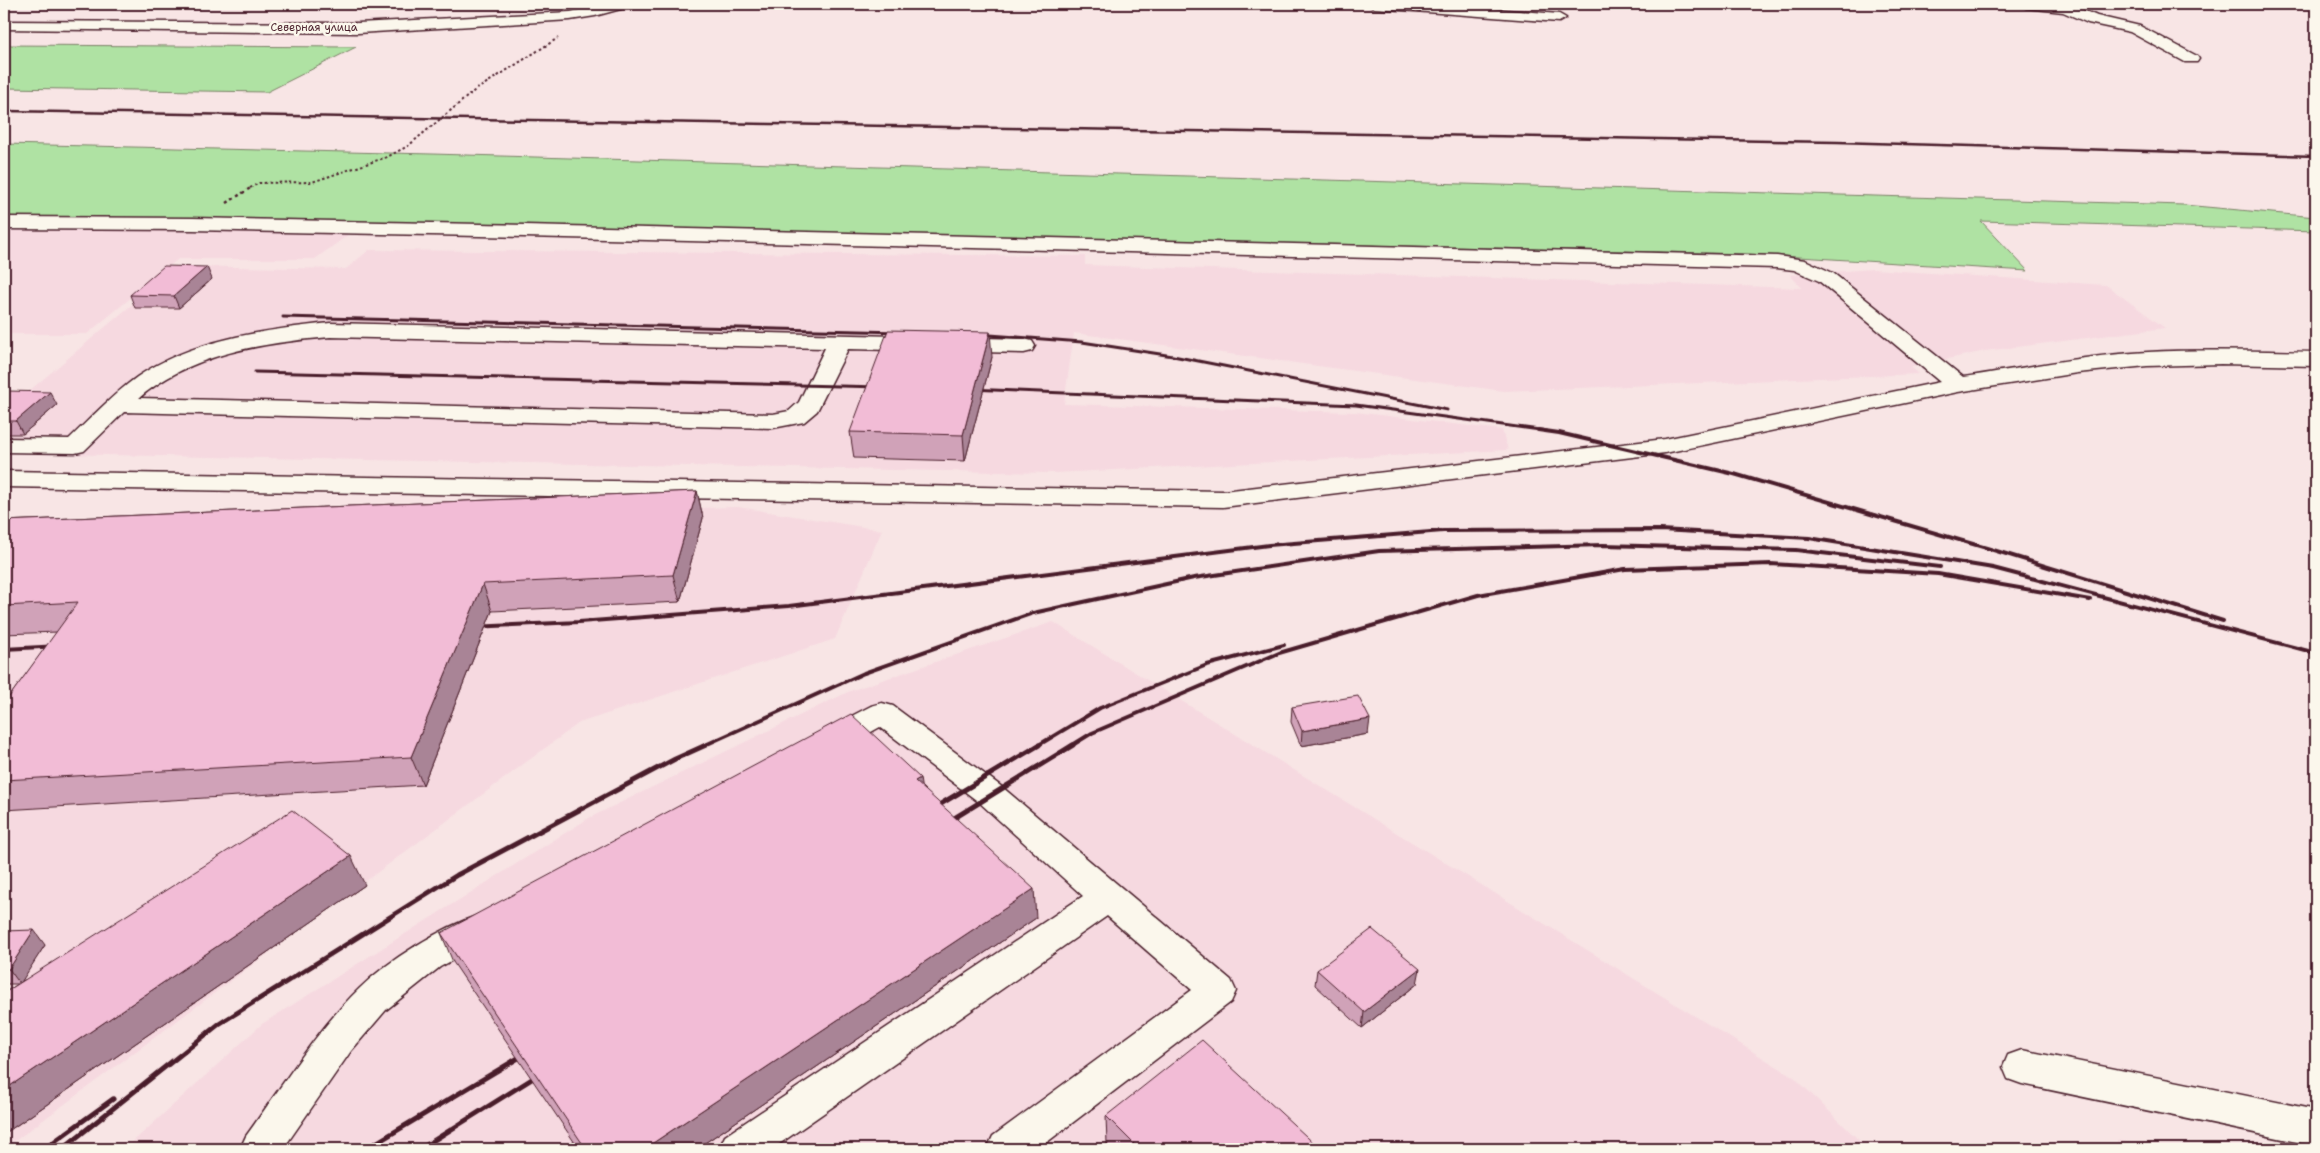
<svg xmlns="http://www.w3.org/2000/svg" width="2320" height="1153" font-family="'Shantell Sans',sans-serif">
<rect width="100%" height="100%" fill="#f8e5e5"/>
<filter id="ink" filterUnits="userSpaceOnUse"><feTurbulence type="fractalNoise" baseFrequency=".02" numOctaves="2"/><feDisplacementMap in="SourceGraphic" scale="10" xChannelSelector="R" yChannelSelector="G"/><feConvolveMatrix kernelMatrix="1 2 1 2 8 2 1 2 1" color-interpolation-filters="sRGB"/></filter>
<g filter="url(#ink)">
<path fill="#f6d9e0" d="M4,220L362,225L315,259H178L87,334H4Z
M369,250L1085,256V265L1802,288L1790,275L1873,269L2106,285L2165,328L1985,351L1911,367L1919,374L1504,391L1074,333L1064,404L1355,412L1502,430L1508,450L1054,473L4,453V412L178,266L346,269Z
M738,507L882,530L835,639L579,723L4,1149V525Z
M1053,622L1794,1077L1868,1149H125L262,1024L589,818L850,691Z
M2117,1140L2165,1149H2118Z"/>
<path fill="#afe2a3" stroke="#7c8067" d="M4,45L356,47L267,92L4,88Z
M4,144L432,154L2184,205L2316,217V231L1981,221L2028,271L1750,254L282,220L10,219L9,211L4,201Z"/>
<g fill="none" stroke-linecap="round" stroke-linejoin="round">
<g stroke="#4a1f2b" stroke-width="3">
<path id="minor" d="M608,4H630L628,7L595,16L570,20L358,33L4,29V21L358,23L570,12Z
M1367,4H1429L1559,14L1566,18L1559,22L1374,8Z
M2019,4L2071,5L2097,16L2140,26L2197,56L2199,59L2197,62H2185L2130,32L2088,23L2063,12L2026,8Z
M4,217L193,218L525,225L1777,256L1805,260L1833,273L1963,377C2024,368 2086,355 2148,352C2204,349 2260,351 2316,352V366L2221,364L2147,366L2077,373L1958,392L1665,453L1223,507L4,487V471L1223,491L1665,439L1940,382L1819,281L1794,270L1777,268L525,237L193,230L4,229Z
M330,323L1024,339L1032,341L1035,346L1032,351L1024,353L848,349L817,411L804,422L773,428L124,412L84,451L75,453L4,452V438L69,439C91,418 112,395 137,377C192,339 265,330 330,323ZM330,337L825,348L799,402L789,411L773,414L139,398C192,353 263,343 330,337Z
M882,703L893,706L1002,787L1231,980L1236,991L1231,1002L1038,1149H987L993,1136L1192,990L1107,916L772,1149H719L725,1136L1083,896L980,803L880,727L839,750L828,753L817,750L812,742L817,734L871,706Z
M479,915L492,919L497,929L492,939L440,967L386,1010L351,1051L283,1149H240L246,1136C280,1089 318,1028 360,988C389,960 440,928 479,915Z
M2022,1050L2316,1110V1146L2022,1084L2008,1079L2003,1067L2008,1055Z"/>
</g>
<path stroke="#4a1f2b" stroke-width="2" stroke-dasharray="2.5 2.5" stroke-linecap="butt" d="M250,188L259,183L312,182L387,157L408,146L474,91L558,38"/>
<path stroke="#4a1f2b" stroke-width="2.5" stroke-dasharray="3 3" stroke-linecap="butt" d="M227,203L252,187"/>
<use href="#minor" fill="#fbf7ec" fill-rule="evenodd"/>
<path stroke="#4a1f2b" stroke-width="2.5" d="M4,111L1837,142L2316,156"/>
<path stroke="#4a1f2b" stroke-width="3" d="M283,317L901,332
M976,334L1082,342L1173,356L1447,410
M255,372L882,387
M969,389L1356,405L1547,431"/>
<path stroke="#4a1f2b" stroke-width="4" d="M1538,430L1559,433L1734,474L1990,549L2223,621
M472,627L579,622L789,606L1269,545L1443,531L1660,530L1809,538L1993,568L2316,653
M4,649L60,646
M703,746L864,673L1033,613L1194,578L1379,551L1603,545L1796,550L1940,567
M1037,746L1100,708L1207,665L1284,645
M1071,746L1092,733L1279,653L1478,595L1625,569L1771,564L1938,574L2090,600"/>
<path stroke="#4a1f2b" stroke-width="5" d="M929,811L1039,745
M943,825L1073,745
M44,1149L113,1099
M62,1149L219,1024L457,875L675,759L706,745
M366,1149L530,1051
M420,1149L543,1072"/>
</g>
<path fill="#d0a2b8" stroke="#4a1f2b" d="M212,279L179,308H135L130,295Z
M992,357L965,461L854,458L850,432Z
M4,393L57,405L23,434H4Z
M697,491L703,518L680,602L492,611L423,785L4,810V704L57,632L4,634V521Z
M1292,707L1368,734L1301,746L1291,722Z
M922,787L1036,918L696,1149H579L453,962L441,933Z
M365,885L4,1134V993L18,984H4V931L45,945L21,981Z
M1317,970L1417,984L1362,1028L1315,985Z
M1106,1116L1320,1149H1112L1107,1144Z"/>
<path fill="#a98496" stroke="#4a1f2b" d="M207,267L212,279L179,308L174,296Z
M990,332L992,357L965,461L963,435Z
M50,392L57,405L23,434L16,421Z
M697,491L703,518L680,602L673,575Z
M483,584L492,611L423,785L411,757Z
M1370,719L1368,734L1301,746L1302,731Z
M920,778L924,806L915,781Z
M351,856L365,885L4,1134V1090Z
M1034,889L1036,918L696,1149H644Z
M34,930L45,945L20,984L9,969Z
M1420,969L1417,984L1362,1028L1364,1012Z"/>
<path fill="#f2bcd6" stroke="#4a1f2b" d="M164,266L207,267L174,296L130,295Z
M888,330L990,332L963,435L850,432Z
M7,391L50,392L16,421H4V393Z
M697,491L673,575L483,584L411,757L4,780V704L78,602L4,606V521Z
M1358,696L1370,719L1302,731L1292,707Z
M851,714L920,778L915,781L1034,889L644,1149H586L441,933Z
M292,810L351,856L4,1090V993Z
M1372,929L1420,969L1364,1012L1317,970Z
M34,930L9,969H4V931Z
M1202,1040L1320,1149H1139L1106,1116Z"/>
</g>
<g text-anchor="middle" stroke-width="5" stroke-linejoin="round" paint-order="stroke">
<g font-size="11" fill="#4a1f2b" stroke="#fbf7ec">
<text x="314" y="31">Северная улица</text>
</g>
</g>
<rect width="2320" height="1153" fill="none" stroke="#fbf7ec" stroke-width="20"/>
<rect x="10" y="10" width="2300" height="1133" fill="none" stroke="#4a1f2b" stroke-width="2" filter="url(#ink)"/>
</svg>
